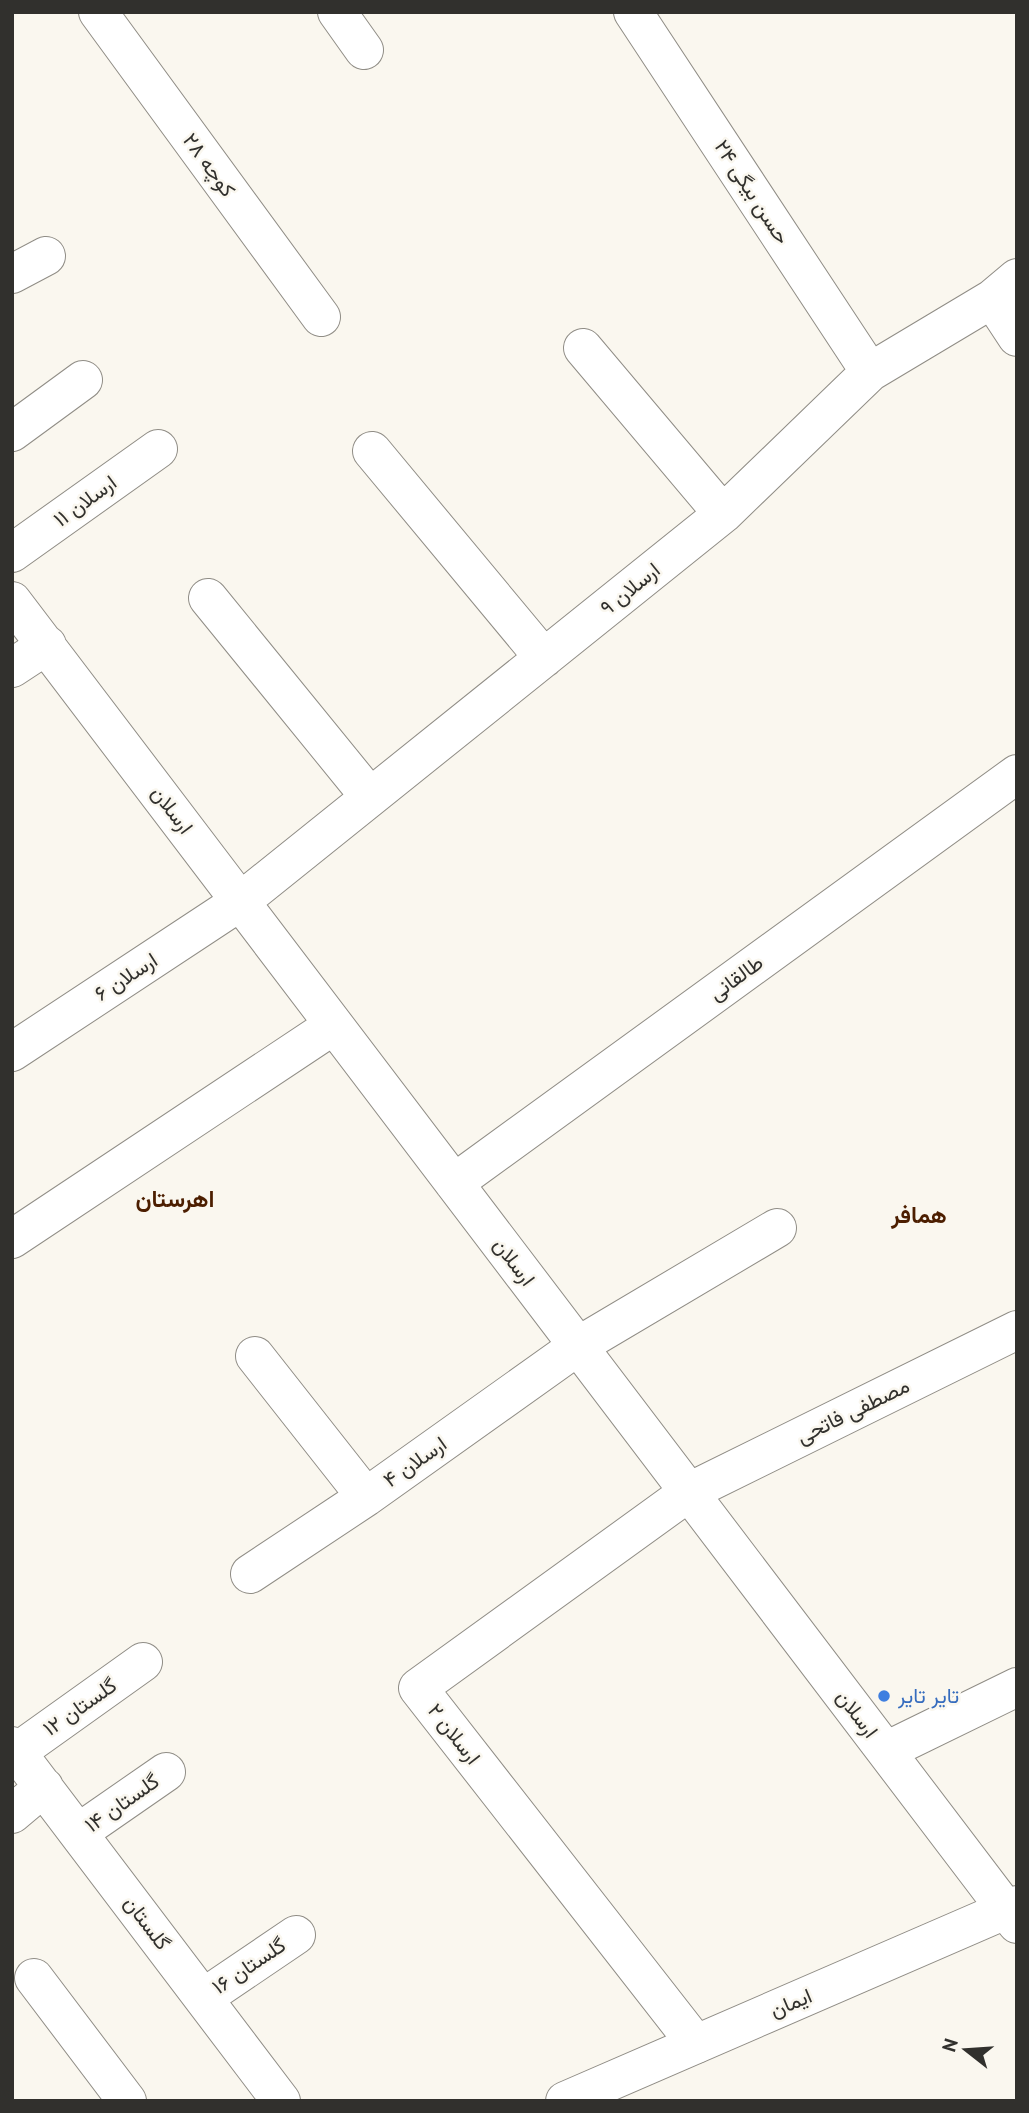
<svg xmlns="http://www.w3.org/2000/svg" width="1029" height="2113" font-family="'PT Sans',Vazirmatn,sans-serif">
<rect width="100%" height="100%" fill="#faf7ef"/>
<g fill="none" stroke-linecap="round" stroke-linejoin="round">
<g stroke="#908d86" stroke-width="40">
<path id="street" d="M98,12L321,317
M337,12L364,50
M633,12L870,372
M12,274L46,256
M992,299L1017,337
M583,348L723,514
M12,432L83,380
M372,451L544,658
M12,553L158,449
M208,598L370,797
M12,601L1017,1924
M12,668L47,645
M12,1052L241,901L723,514L870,372L992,299L1017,278
M454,1183L1017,774
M12,1239L334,1025
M255,1356L366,1497
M250,1574L366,1497L578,1346L777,1228
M12,1746L281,2101
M886,1751L1017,1687
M17,1752L143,1662
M12,1814L44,1787
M78,1833L166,1772
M34,1978L127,2101
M203,1998L296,1935
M696,2044L418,1688L689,1492L1017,1330"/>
</g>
<g stroke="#908d86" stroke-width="40">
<path id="secondary" d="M565,2101L1017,1905"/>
</g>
<use href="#street" stroke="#fff" stroke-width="38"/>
<use href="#secondary" stroke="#fff" stroke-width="38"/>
</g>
<circle fill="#3f7fe0" stroke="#faf7ef" stroke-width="2.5" cx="884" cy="1696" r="7"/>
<g text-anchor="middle" stroke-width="5" stroke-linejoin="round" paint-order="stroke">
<g font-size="21" fill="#31302d" stroke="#faf7ef">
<text transform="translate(209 165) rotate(54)" y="7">کوچه ۲۸</text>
<text transform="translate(752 192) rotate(57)" y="7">حسن بیگی ۲۴</text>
<text transform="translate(85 501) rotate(-36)" y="7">ارسلان ۱۱</text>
<text transform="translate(630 589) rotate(-39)" y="7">ارسلان ۹</text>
<text transform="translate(172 810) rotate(53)" y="7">ارسلان</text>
<text transform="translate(126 977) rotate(-33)" y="7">ارسلان ۶</text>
<text transform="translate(736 978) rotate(-36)" y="7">طالقانی</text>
<text transform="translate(514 1262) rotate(53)" y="7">ارسلان</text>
<text transform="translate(853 1411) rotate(-26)" y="7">مصطفی فاتحی</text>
<text transform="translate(415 1462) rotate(-35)" y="7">ارسلان ۴</text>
<text transform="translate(80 1707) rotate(-35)" y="7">گلستان ۱۲</text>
<text transform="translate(857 1714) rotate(53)" y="7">ارسلان</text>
<text transform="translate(454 1734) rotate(52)" y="7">ارسلان ۲</text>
<text transform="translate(122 1803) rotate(-35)" y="7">گلستان ۱۴</text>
<text transform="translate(147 1923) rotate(53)" y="7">گلستان</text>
<text transform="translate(249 1966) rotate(-34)" y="7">گلستان ۱۶</text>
<text transform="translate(791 2003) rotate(-23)" y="7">ایمان</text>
</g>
<g font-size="21" fill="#366cbe" stroke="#faf7ef" text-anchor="start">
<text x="898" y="1703">تایر تایر</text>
</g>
<g font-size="23" font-weight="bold" fill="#4c1e00" stroke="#faf7ef">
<text x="175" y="1207">اهرستان</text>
<text x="919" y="1223">همافر</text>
</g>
</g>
<rect width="1029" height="2113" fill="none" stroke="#31302d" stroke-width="28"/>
<g transform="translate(966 2050) rotate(287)" stroke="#faf7ef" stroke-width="5" paint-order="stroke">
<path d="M0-5L12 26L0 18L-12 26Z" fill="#31302d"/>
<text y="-10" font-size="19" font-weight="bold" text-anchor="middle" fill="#31302d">N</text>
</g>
</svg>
